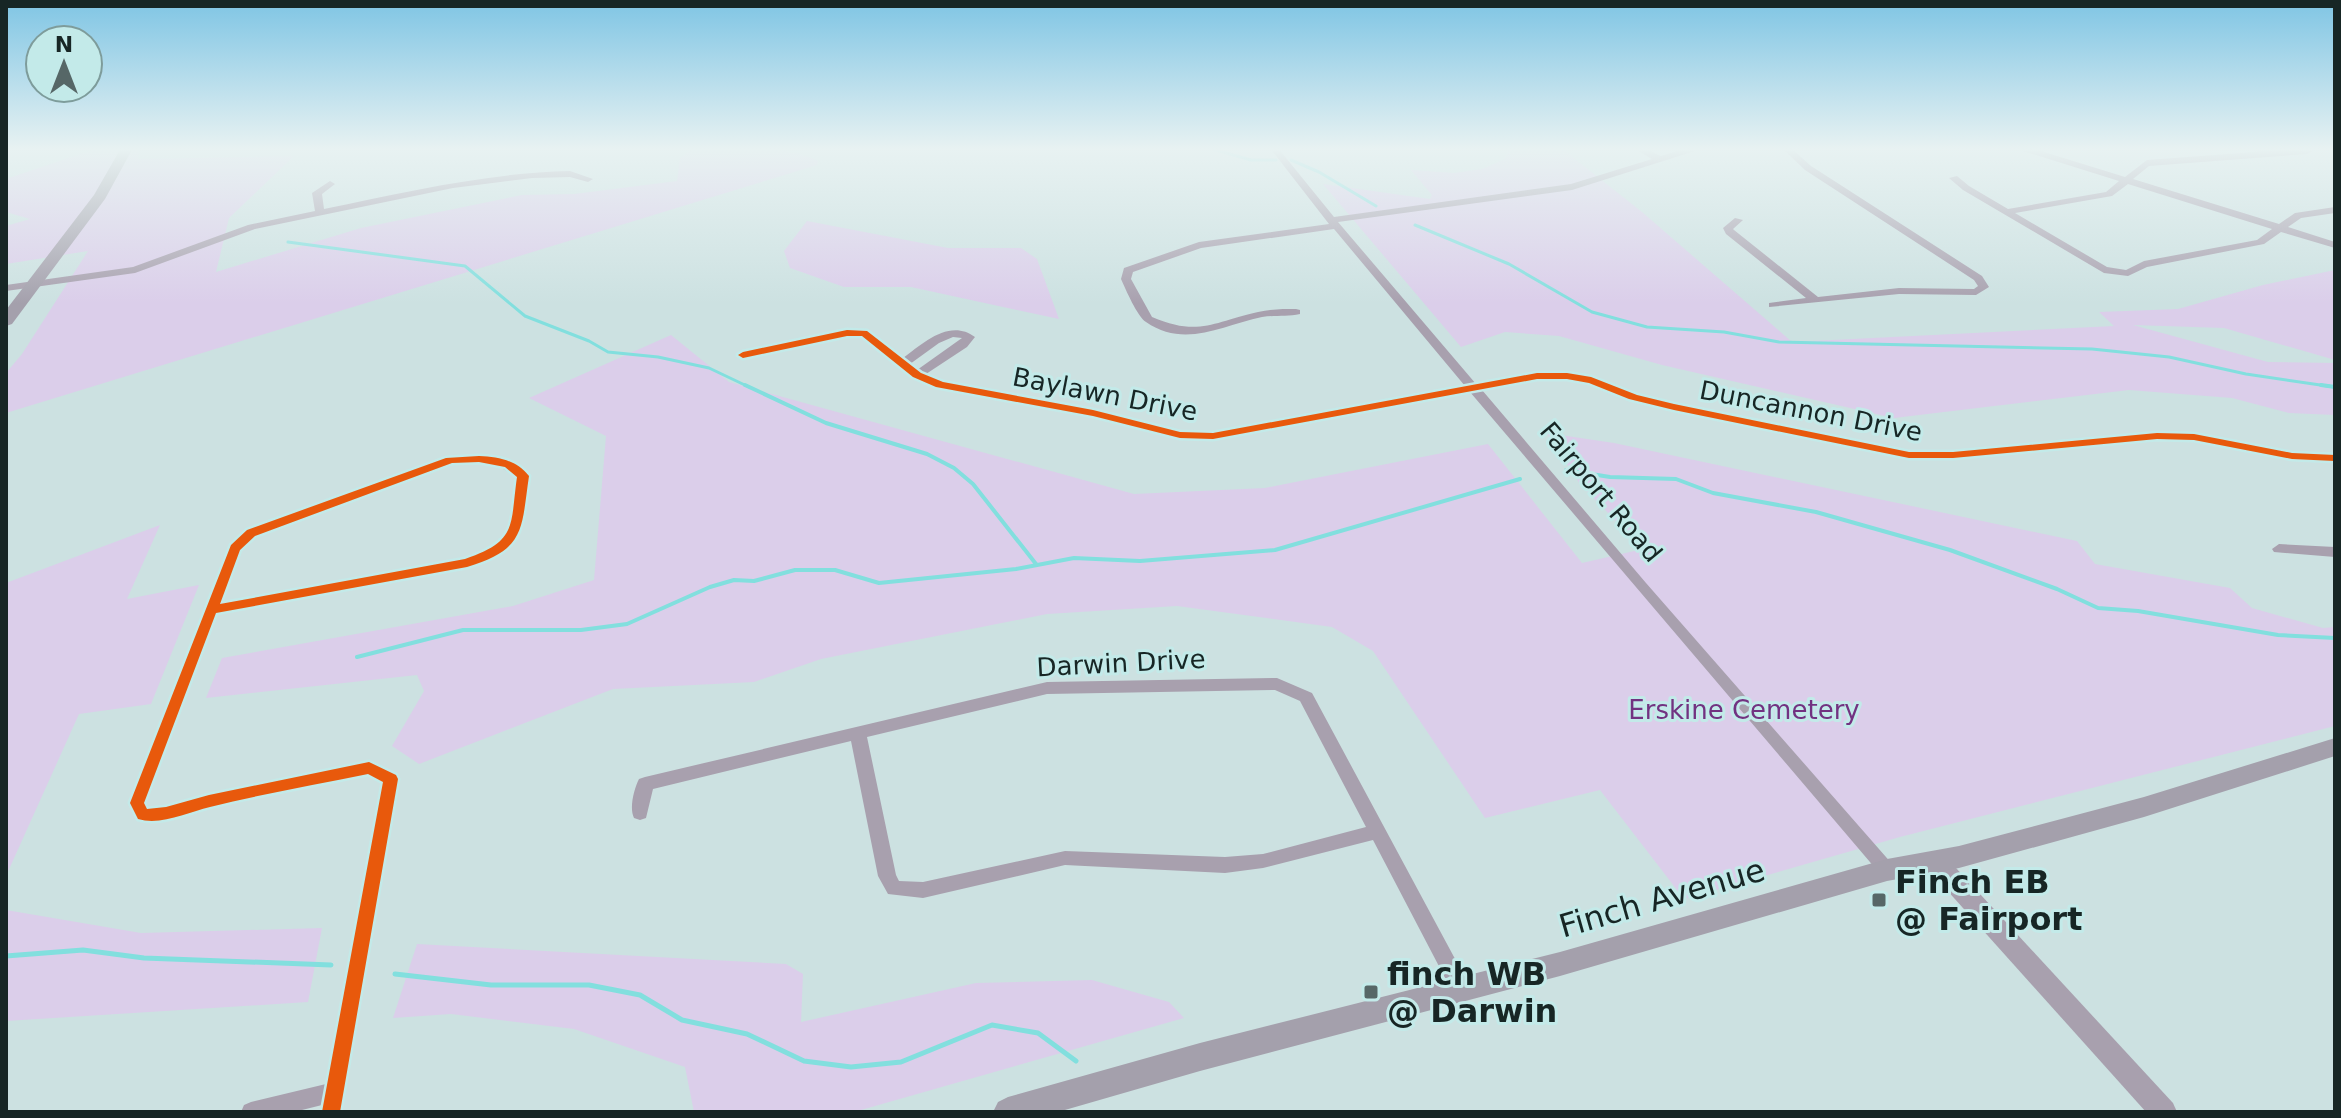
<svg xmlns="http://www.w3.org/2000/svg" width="2341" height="1118" font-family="'DejaVu Sans',sans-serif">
<rect width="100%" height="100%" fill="#cce1e1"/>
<path fill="#dbceea" d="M98,148H140L138,159L294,156L229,218L216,272L361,228L522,195L574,194L677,181L680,158C685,154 691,149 697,148C722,142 796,148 818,161L817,165L6,413V373L22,354L88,251L6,264V226L30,219L6,212V179Z
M1509,148H1561L1642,212L1792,342L2114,326L2099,312L2178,309L2263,285L2335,270V360L2224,328L2133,325L2268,362L2335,363V415L2289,413L2232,398L2129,390L1894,418L1662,365L1559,336L1505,332L1461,347L1323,184L1430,199L1432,195L1411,170L1454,173L1482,169L1505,159Z
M807,221L948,248H1021L1037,259L1059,319L911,287H844L790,268L784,251Z
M671,335L729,382L1134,494L1265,488L1488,444L1582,563L1643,549L1580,484L1547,433L1614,443L2077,541L2095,564L2230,588L2252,608L2323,628L2335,627V726L1900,837L1684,899L1600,790L1485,818L1373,651L1332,627L1177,606L1047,614L821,659L754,682L613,689L419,764L392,746L424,691L417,675L206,698L222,658L513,606L594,580L606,436L529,398Z
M160,525L127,599L199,585L151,704L79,714L6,876V583Z
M6,910L141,933L322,928L308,1002L6,1021Z
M417,944L786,964L803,974L801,1022L976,983L1092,980L1169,1002L1184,1018L854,1112H694L685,1067L574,1029L451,1014L393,1018Z"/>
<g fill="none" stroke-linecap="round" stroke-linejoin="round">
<path stroke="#82dfde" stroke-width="3" d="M1209,148L1251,160H1276
M1291,160L1319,172L1376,206
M1415,225L1509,264L1592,312L1647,327L1724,332L1779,342L2092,349L2169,357L2246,374L2334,387
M288,242L465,266L525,316L589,341L608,352L658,357L709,368L749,387"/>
<path stroke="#82dfde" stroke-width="4" d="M745,385L826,423L927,454L954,468L973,484L1036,564
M2321,385L2335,387
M1566,470L1610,477L1676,479L1713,493L1816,512L1950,550L2057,589L2098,608L2138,611L2278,635L2335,638
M357,657L463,630H581L627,624L710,587L734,580L754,581L795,570H835L879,583L1016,569L1074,558L1140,561L1275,550L1520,479"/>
<path stroke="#82dfde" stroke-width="5" d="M6,956L83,950L144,958L331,965
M395,974L491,985H589L640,995L682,1020L747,1034L804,1061L851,1067L901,1062L992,1025L1038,1033L1076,1061"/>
<path fill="#a8a0ae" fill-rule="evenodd" d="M1270,148H1278L1334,217L1571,184L1652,159L1633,148H1643L1661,156L1687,148H1699L1698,150L1572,190L1338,222L1476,384L1537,372H1567L1595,377L1637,394L1674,403L1909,451H1953L2157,432L2194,433L2292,452L2335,454V462L2292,460L2194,441L2157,440L1953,459H1909L1674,411L1629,400L1588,383L1567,380H1537L1482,390L1646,583L1893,865L1896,870L1893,875L1887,878L1881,875L1470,392L1213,440L1180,439L1093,417L936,388L913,377L861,336H847L743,358L737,355L743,352L847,330L868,331L903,358C923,343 950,318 975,337L967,347L926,374L943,382L1093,409L1180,431L1213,432L1465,386L1334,229L1201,248L1133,272L1131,279L1152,317C1199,337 1213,322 1258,312C1270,309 1283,309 1296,309L1300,310V314C1287,317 1275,315 1262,317C1223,325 1185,349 1146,322C1137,316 1126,290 1121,279L1124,268L1199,242L1329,224ZM953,337L962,338L917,370L910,364L939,343Z
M1782,148H1791L1811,166L1982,276L1989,287L1976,295L1899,294L1769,307V303L1806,298L1726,234L1723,228L1735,218L1743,220L1733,229L1734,230L1818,297L1899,288L1974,289L1978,286L1974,280L1805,170Z
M2019,148H2031L2125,177L2147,160L2310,148L2312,151L2307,154L2149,166L2133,179L2279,224L2295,213L2335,207V213L2301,218L2288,227L2335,242V248L2281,232L2264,244L2147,267L2128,276L2104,273L1963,190L1949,178L1957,176L1969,186L2008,209L2106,192L2119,181L2020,150ZM2128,184L2272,229L2257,240L2144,261L2126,270L2107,267L2015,213L2112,196Z
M570,171L593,179L588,182L570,177L532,178L453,188L255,229L135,273L6,291V285L133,267L248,225L315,211L312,193L330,181L335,184L322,194L324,209C406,192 486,173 570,171Z
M479,455L513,462L529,476C522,531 527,550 467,568L217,614L145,803L148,808L166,806L209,794L369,761L397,774L399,779L341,1112H321L322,1105L294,1112H241L244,1105L251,1102L326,1084L382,782L368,775C315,786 262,795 209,808C188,813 159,828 137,820L129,803L230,545L246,530L445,457ZM469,463L497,465L516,477C509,524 516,541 465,559L221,603L241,550L256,536L452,464Z
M2279,544L2335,547V557L2274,552L2272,549Z
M1277,678L1312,693L1468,983L1471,989L1468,995L1461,998L1454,995L1373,840L1263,868L1225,873L1065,865L923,898L888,894L878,876L851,741L653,789L646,818L640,820L634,818C629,808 634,789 639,779L645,777L1047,682ZM1275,690L1300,701L1366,827L1263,854L1225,857L1065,851L923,882L899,881L896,875L867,737L1047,694Z"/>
<path fill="#a8a0ae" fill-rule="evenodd" d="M1936,852L1944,855L2173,1103L2177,1112H2146L1928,869L1925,862L1928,855Z"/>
<path fill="#a4a0ac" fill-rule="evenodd" d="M121,148H133L105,199L12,324L6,326V310L94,195Z
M2335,738V756L2144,817L1959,868L1887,881L1560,976L1200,1071L1058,1112H993L998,1102L1008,1097L1200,1043L1560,952L1887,859L1959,846L2144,797Z"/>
<g stroke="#c3eae9" stroke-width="5">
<path id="cycleway" d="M847,330L867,331L921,373L943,382L1093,410L1180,432L1213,433L1537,373H1567L1591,377L1637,395L1674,404L1909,452H1953L2157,433L2194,434L2292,453L2335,455V461L2292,459L2194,440L2157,439L1953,458H1909L1674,410L1629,399L1589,383L1567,379H1537L1213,439L1180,438L1093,416L936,387L913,377L862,336H847L743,358L738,355L743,352Z
M479,456C499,457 516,460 529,476C521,530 526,549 467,567L216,613L144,803L147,809L166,807L209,795L369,762L396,775L398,779L340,1112H322L383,782L368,774C315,785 262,794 210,807C188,812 161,826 138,819L130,803L231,545L247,530L446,458ZM479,462L505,467L517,477C510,526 518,541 465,559L220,604L240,550L255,536L452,463Z"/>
</g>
<use href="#cycleway" fill="#e8590c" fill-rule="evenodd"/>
</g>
<linearGradient id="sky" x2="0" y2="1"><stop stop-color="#7fc5e4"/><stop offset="0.49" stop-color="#e8f2f2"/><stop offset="1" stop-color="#e8f2f2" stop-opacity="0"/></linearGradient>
<rect width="2341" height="304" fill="url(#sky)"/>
<g fill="#566767" stroke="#c3eae9" stroke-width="3">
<rect x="1871" y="892" width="16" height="16" rx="4"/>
<rect x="1363" y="984" width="16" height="16" rx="4"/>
</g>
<g text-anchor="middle" stroke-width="6" stroke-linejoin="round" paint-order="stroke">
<g font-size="26" fill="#172625" stroke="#c3eae9">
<text transform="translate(1105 394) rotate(11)" y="9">Baylawn Drive</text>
<text transform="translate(1811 411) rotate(11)" y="9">Duncannon Drive</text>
<text transform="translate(1601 492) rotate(50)" y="9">Fairport Road</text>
<text transform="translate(1121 663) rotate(-3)" y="9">Darwin Drive</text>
</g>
<g font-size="26" fill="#723281" stroke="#c3eae9">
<text x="1744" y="719">Erskine Cemetery</text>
</g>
<g font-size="32" font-weight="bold" fill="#172625" stroke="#c3eae9" text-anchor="start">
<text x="1895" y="893">Finch EB<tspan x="1895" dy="37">@ Fairport</tspan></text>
<text x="1387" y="985">finch WB<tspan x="1387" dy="37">@ Darwin</tspan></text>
</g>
<g font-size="32" fill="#172625" stroke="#c3eae9">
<text transform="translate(1662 898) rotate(-16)" y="11">Finch Avenue</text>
</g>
</g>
<rect width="2341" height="1118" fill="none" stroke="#172625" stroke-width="16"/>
<g transform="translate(64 64)"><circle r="38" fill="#c3eae9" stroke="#7e9c9b" stroke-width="2"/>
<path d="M0-6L14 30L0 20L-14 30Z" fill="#566767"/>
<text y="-12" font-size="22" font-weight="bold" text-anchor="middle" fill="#172625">N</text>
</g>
</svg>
